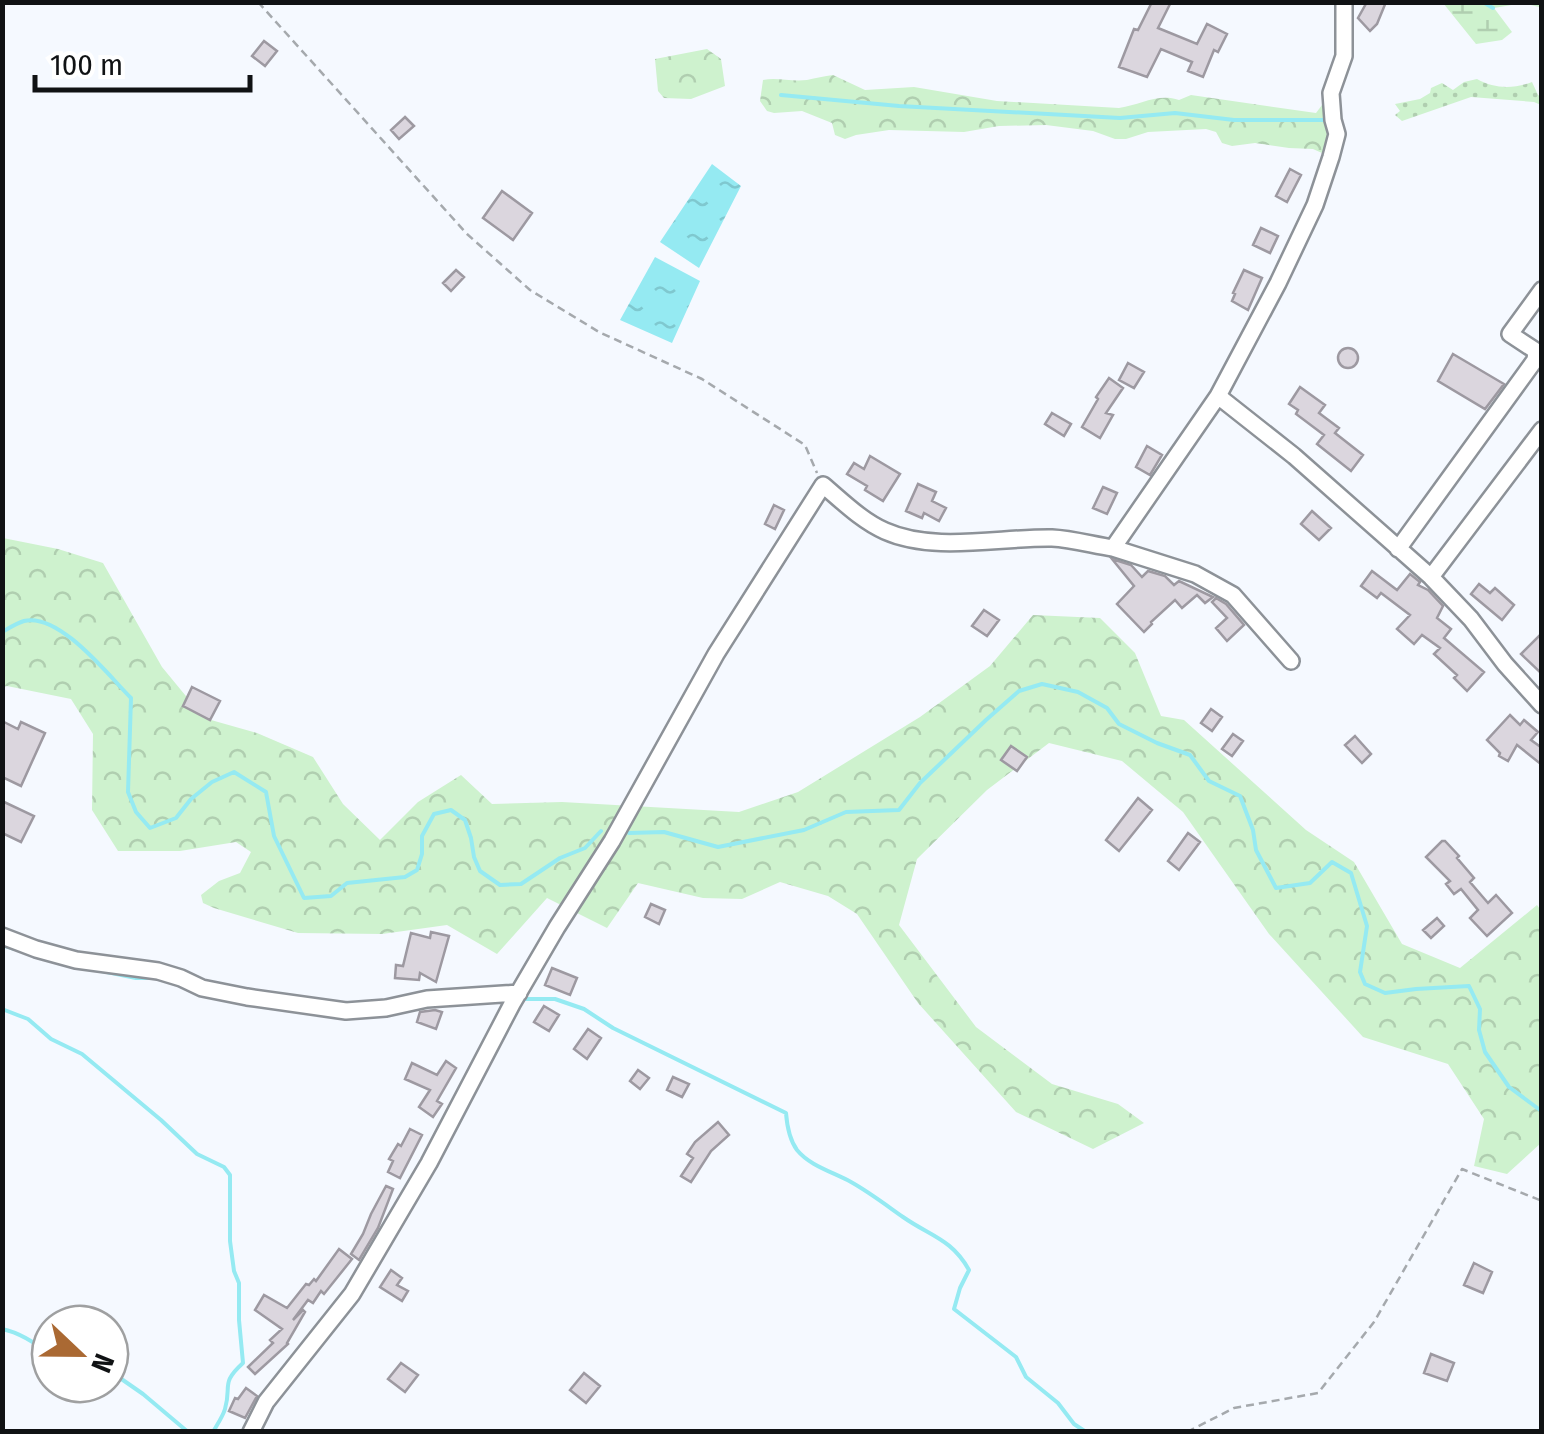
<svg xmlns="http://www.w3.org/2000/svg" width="1544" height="1434" font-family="'Fira Sans Condensed',sans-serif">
<defs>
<pattern id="grass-dots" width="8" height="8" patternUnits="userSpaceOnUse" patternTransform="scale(2.5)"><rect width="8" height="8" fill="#cef2ce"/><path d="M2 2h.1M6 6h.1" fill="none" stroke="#b0ceb0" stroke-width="1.8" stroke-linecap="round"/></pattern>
<pattern id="forest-crowns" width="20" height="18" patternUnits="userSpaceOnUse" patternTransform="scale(2.5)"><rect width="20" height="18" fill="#cef2ce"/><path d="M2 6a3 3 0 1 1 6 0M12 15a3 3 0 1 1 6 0" fill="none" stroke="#b0ceb0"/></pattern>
<pattern id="wetland-marsh" width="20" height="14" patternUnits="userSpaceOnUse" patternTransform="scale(2.5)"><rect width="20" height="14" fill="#cef2ce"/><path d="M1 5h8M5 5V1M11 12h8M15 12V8" fill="none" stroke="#b0ceb0"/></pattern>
<pattern id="water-ripples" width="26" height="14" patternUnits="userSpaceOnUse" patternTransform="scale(2.5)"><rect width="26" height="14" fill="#95eaf2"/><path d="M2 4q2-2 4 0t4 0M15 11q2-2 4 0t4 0" fill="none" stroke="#7fc8cf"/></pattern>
</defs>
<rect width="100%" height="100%" fill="#f5f9ff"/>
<path fill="url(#grass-dots)" d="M1477,79C1495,89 1513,89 1532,82L1538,95L1541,97V105L1534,102L1471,97L1402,121L1395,115L1400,111L1395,104L1420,99L1430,93L1431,88L1442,83L1453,90L1464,82Z"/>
<path fill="url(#forest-crowns)" d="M707,49L721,59L725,86L691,99L664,98L658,91L655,59Z
M833,75L865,90L914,87L997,101L1119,108C1141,105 1157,93 1179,100L1191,95L1316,113L1331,93V157L1313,149L1289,148L1255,143L1232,146L1222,143L1216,132L1206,129L1148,132L1126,139H1115L1093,131L1046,125L999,126L964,132L889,130L856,135L845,139L835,135L832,123L802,111L774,113L767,111L760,101L763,80C777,77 791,82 807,80C816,78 824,76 833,75Z
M3,538L58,549L103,563L162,667L204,718L257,733L313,757L343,804L380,840L418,802L461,775L492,804L562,802L739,812L798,792L920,717L990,666L1033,615L1100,618L1135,653L1161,716L1184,720L1306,830L1354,862L1402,944L1460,968L1537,905L1542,912L1541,1143L1507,1174L1474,1166L1484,1119L1448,1064L1363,1037L1269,934L1183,812L1122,761L1049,743L987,790L917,859L899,925L976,1027L1052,1084L1118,1104L1144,1123L1093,1149L1016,1112L918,1003L857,914L828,896L780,882L742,899L703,898L638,883L607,928L547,898L497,954L447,925L382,934L298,933L214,908L203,903L201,895L219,881L240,873L251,852L236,842L180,851H118L92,810L93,734L71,699L7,686L3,687Z"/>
<path fill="url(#wetland-marsh)" d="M1443,3H1541V20L1539,7L1523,3L1494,8L1512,32L1502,40L1476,44Z"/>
<path fill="url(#water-ripples)" d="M712,164L741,186L699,268L660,242Z
M655,257L700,281L672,343L620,320Z"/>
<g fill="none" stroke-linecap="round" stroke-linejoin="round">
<path stroke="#95eaf2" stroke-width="4" d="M1483,2L1493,8
M781,95L899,106L1120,118L1175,113L1234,120H1323
M2,632C9,628 17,623 24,621C59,612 108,675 131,698L128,792L136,812L150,828L176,818L191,799L212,782L234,772L266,792L274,836L304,898L331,896L347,883L405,877L417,870L422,854V836L434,814L451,810L465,820L471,838L474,857L480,871L500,885L521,884L560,858L585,848L601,831
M629,833L664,832L718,847L804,830L846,812L899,810L920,783L986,720L1019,691L1042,684L1078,692L1107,708L1119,724L1157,743L1190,755L1209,781L1240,796L1253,830L1256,850L1276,888L1310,883L1332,862L1351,873L1367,926L1360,972L1365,984L1385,993L1416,989L1469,986L1480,1009L1479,1030L1485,1052L1509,1087L1540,1110L1542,1108
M2,945L15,949
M92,969L136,978H156
M519,999H555L584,1009L613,1028L786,1113C787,1126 789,1139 797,1150C810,1166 833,1172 851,1182C869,1192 886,1205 903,1217C930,1236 952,1239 969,1270L960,1288L954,1309L1016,1357L1026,1377L1058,1403L1074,1424L1086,1432
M2,1009L28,1019L51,1039L82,1054L161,1120L197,1154L224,1167L230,1175V1241L234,1271L239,1283V1320L243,1363C220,1384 232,1385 225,1409C223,1416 217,1425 213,1432
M2,1329C21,1333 37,1344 50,1355
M110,1367L120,1378L143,1394L188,1432"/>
</g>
<path fill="#dbd6de" stroke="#9d99a1" stroke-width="2.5" d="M1152,2H1171L1158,28L1197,44L1207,24L1227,34L1218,52L1214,50L1203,77L1188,71L1192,62L1161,49L1147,77L1119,67L1134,29L1138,30Z
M1367,2H1386L1377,24L1370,31L1358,18Z
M264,41L277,51L265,66L252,56Z
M405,117L414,126L399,139L391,130Z
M1290,169L1301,175L1287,202L1276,196Z
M502,191L532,213L513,240L483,218Z
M1261,228L1278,236L1270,253L1253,245Z
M456,270L464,277L451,291L443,283Z
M1244,270L1262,278L1248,310L1232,301L1235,294L1233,293Z
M1338 358a10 10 0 1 1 20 0a10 10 0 1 1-20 0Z
M1453,354L1504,384L1485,409L1438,381Z
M1128,363L1144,372L1134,388L1119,380Z
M1109,378L1123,388L1106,413L1113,415L1100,438L1082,427L1098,399L1096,397Z
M1300,387L1325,405L1319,413L1339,428L1335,433L1363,455L1351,471L1317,444L1324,435L1296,414L1298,410L1289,404Z
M1052,413L1071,424L1064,436L1045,424Z
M1147,446L1162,455L1150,475L1136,467Z
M870,456L900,474L883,501L865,490L867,486L847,474L854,463L864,469Z
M918,484L936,492L932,501L946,508L939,521L924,513L922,518L906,511Z
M1103,487L1117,493L1107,514L1093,508Z
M774,505L784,510L775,529L765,524Z
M1312,511L1331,528L1319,540L1301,524Z
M1112,559L1131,565L1142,577L1148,571L1165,576L1174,585L1179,581L1213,597L1205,603L1197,595L1182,608L1175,600L1151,622L1152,624L1144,632L1117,604L1134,586Z
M1372,571L1397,590L1410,574L1420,582L1418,585L1428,590L1443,606L1437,618L1451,629L1444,638L1484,672L1467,691L1454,678L1457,675L1434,654L1440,648L1422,635L1414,644L1397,629L1410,615L1381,593L1377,598L1361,586Z
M1479,584L1490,593L1495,588L1514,605L1502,620L1471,594Z
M1216,598L1226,604L1244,625L1227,641L1216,628L1227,618L1212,602Z
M984,610L999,620L987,636L972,626Z
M1542,633V674L1521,654Z
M192,687L220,701L210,720L183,706Z
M1211,709L1222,717L1212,731L1201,723Z
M1510,715L1520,725L1524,720L1538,732L1531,740L1542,748V765L1517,745L1508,761L1499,756L1500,753L1487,740Z
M2,721L18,729L21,722L45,733L21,786L2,777Z
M1233,734L1243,741L1232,756L1222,749Z
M1355,736L1371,754L1362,763L1345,745Z
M1011,746L1027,757L1017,771L1001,760Z
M1138,798L1152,810L1119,851L1106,840Z
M2,801L34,816L21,842L2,833Z
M1188,833L1200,842L1179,870L1168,861Z
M1442,841H1445L1459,856L1457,858L1474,878L1470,882L1488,903L1496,895L1512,913L1487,936L1470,918L1478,910L1461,889L1454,894L1446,884L1450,881L1426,857Z
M651,904L665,910L659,924L645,917Z
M1437,918L1444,926L1431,938L1423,930Z
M431,932L449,936L436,982L420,973L419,980L395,978L396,965L403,966L411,933L430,938Z
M552,968L577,978L570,995L545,985Z
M544,1006L559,1015L549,1031L534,1022Z
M435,1010L442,1012L436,1029L417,1022L420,1012Z
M588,1029L601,1038L587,1059L574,1049Z
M446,1061L456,1068L437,1101L442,1104L433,1117L419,1107L430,1090L405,1079L412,1063L437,1075Z
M638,1070L649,1078L640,1089L630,1081Z
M673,1077L689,1084L682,1097L667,1090Z
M718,1122L729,1135L711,1151L691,1182L681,1176L693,1158L687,1154L695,1142Z
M410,1129L422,1135L400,1178L388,1172L393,1161L389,1159L398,1144L401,1146Z
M386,1186L393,1189L378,1228L359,1260L351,1254L363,1234L371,1214Z
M339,1249L352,1259L324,1294L321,1291L313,1303L308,1300L293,1320L303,1310L305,1312L287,1343L288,1344L255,1374L248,1367L273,1343L270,1340L282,1329L255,1310L264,1295L287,1308L306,1284L309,1285L314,1279L316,1281Z
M1474,1263L1492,1272L1483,1293L1464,1285Z
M391,1270L402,1278L397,1285L408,1291L402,1301L380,1287Z
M1431,1354L1454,1363L1447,1381L1424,1373Z
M401,1363L418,1375L405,1392L388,1379Z
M584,1373L600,1386L586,1403L570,1390Z
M246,1388L257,1396L245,1418L229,1411L235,1398L238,1399Z"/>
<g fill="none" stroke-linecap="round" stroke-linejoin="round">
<g stroke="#8d9298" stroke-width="20">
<path id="street" d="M1218,396L1278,283L1315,205L1331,157L1337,134L1333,120L1331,93L1344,56V2
M1113,548L1195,574L1233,595L1291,661
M1398,549L1535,360L1536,351L1510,334L1542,290
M1431,577L1542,430
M2,936L36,949L76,960L158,971L181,978L202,988L247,997L346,1011L386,1008L427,999L519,993
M251,1432L266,1402L352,1294L429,1163L512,1004L557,927L612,841L716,654L823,485C842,501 862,521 885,531C934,553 1000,537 1052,538C1072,539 1093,545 1113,548L1218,396L1294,456L1431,577L1471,619L1505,664L1542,705"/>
</g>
<path stroke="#a5a9ad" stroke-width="2.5" stroke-dasharray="8 5" stroke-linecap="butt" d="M258,2L467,234L530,290L599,332L702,379L805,445L817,473
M1187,1432L1234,1408L1318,1393L1374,1322L1462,1169L1542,1201"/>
<use href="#street" stroke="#fff" stroke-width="15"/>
</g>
<rect width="1544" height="1434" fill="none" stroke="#101214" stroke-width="10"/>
<g transform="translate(80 1354) rotate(112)"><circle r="48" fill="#ffffff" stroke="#9fa0a1" stroke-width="2.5"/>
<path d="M0-8L18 38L0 25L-18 38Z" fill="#aa6933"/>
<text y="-15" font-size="28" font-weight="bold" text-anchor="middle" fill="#101214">N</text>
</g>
<path d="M35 75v15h215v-15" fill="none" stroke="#101214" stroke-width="5"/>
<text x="50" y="75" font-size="30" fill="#101214" stroke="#ffffff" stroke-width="8" paint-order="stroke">100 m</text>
</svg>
